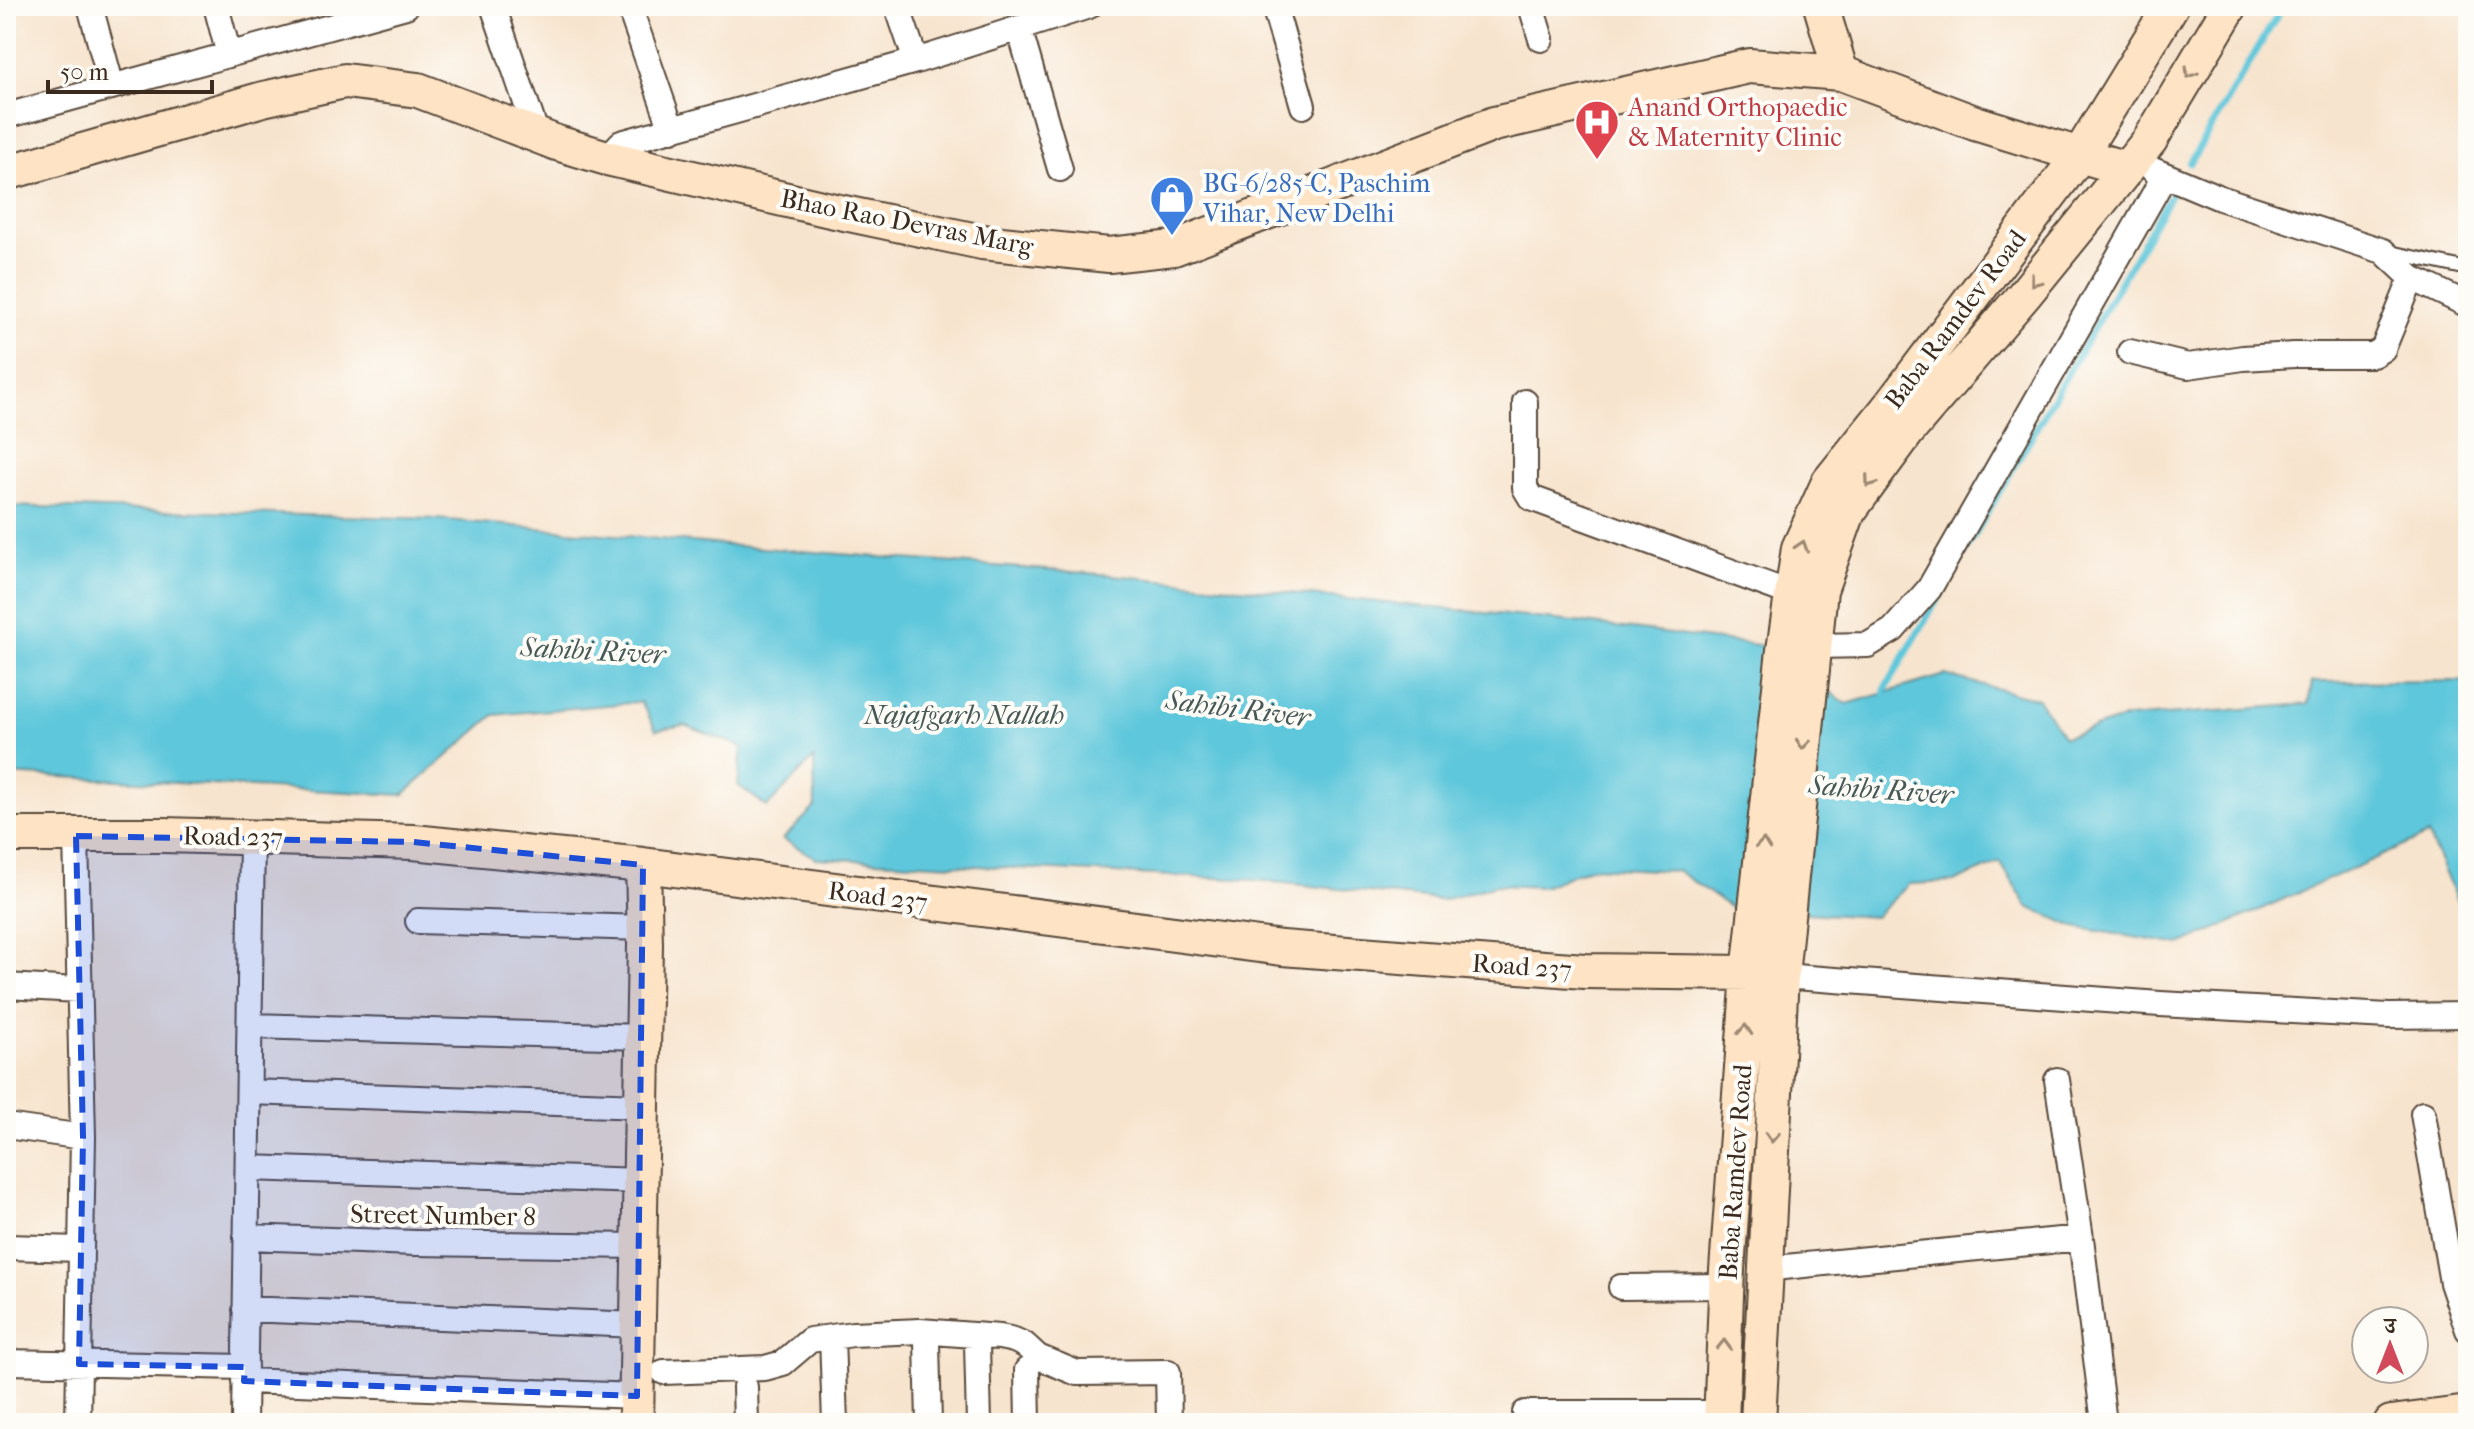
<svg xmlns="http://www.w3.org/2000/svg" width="2474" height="1429" font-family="'IM FELL French Canon','Noto Serif Devanagari',serif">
<rect width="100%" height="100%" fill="#fdfcf7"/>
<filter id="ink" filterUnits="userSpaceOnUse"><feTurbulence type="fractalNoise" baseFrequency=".0125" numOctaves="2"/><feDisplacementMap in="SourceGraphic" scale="16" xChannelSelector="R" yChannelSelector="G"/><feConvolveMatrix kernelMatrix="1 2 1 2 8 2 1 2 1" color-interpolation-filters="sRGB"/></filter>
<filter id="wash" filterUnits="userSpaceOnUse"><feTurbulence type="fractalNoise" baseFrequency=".006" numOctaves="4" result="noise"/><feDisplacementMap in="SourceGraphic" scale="32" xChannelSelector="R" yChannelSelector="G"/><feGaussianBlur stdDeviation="1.8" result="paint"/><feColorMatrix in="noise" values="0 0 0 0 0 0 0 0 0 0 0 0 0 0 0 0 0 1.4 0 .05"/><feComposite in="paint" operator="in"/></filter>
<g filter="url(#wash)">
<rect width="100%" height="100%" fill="#f7e4ce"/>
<path fill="#5fc7db" stroke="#4d787c" stroke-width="2" d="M6,506L437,519L737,546L1112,575L1585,623L1765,646L1847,704L1945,675L2038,699L2064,737L2127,718L2308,704L2312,682L2468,681V900L2457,901L2428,835L2180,945L2075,927L2028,907L2000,862L1954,882L1909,884L1875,917L1733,909L1678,871L1591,867L1543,887L1496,885L1443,900L1255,880L816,858L783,839L815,807L814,758L767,807L738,785L742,747L684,725L656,730L641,702L494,715L403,795L6,774Z"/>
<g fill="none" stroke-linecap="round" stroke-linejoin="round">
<path stroke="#5fc7db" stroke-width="7" d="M2190,163L2283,6
M1884,700L1885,690L2171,194"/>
</g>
</g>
<g filter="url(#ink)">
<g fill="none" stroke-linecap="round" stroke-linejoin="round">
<g stroke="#574638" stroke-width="16">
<path id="lane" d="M2390,252L2468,269"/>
</g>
<g stroke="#574638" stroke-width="28">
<path id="street" d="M90,6L112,87
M216,6L229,55
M493,6L537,135
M629,6L672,130
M897,6L916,61
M1274,6L1303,106
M1531,6L1541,39
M1019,28L1060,169
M6,116L406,6
M607,158L621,143L916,61L1089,6
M2153,170L2220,198L2383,251L2412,278L2468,305
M2130,352L2188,366L2243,358L2294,355H2373L2383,349L2412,278
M1525,402V488L1531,498L1792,594
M1814,646L1868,645L1893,630L1929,589L2165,175
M76,836L83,1137L78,1423
M418,921L644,928
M1781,976L2160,1004L2389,1016L2468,1015
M6,986L78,990
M250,1026L643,1037
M2057,1080L2081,1238L2104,1423
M249,1092L642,1106
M2423,1114L2452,1283L2468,1330
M6,1126L83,1137
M248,1168L641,1181
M246,1237L416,1243L639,1246
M6,1247L81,1249
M1764,1269L2081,1238
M1621,1287L1726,1286
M245,1309L638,1325
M832,1337L835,1423
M927,1342L929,1423
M977,1344L979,1423
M6,1362L245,1367
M1027,1370L1028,1423
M664,1372L765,1368L783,1363L810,1340L853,1334L920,1331L1000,1337L1014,1340L1025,1345L1038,1357L1077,1373L1168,1372L1169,1423
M244,1381L637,1396
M745,1387L746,1423
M1525,1413H1722
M244,1423L252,837"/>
</g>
<g stroke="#574638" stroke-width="38">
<path id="secondary" d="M1821,6L1841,73
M6,173L263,99L345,81L418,90L557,143L607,158L830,210L982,242L1109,255L1174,248L1494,124L1749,66L1841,73L1975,123L2126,169
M6,835H163L413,842L643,865L1282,948L1585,971L1749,973L1781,976
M636,1423L645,945L643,865
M1721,1423L1727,1270L1749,973L1784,650L1799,548L1829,482L1891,405L2079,156L2171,6
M1758,1423L1781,976L1820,590L1848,512L1907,432L2024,295L2150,140L2230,6
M2391,1423L2468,1413"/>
</g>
<use href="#lane" stroke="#fff" stroke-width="12"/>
<use href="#street" stroke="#fff" stroke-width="24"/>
<use href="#secondary" stroke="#fee4c5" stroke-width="34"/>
</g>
<defs><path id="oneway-chevron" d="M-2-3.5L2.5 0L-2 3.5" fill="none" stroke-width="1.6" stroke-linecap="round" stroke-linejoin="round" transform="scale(2)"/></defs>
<g stroke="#9c8772">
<use href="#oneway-chevron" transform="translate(2190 73) rotate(121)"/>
<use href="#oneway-chevron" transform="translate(2035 281) rotate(129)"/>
<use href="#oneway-chevron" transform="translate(1870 482) rotate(126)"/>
<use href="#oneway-chevron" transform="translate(1802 546) rotate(-72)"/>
<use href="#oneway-chevron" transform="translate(1803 744) rotate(96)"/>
<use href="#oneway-chevron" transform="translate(1763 844) rotate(-84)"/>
<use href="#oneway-chevron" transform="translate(1745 1030) rotate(-86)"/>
<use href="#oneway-chevron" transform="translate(1772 1137) rotate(93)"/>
<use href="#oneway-chevron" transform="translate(1724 1345) rotate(-88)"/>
</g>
</g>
<path fill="#1d4ed8" fill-opacity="0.2" stroke="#1d4ed8" stroke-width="6" stroke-dasharray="16 10" stroke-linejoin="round" d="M76,836L413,842L643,865L637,1396L244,1381L245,1367L79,1364L83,1137Z"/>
<defs>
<g id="hospital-pin" transform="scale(2.3)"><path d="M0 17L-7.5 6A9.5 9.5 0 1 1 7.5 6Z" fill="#e0444e" stroke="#fdfcf7"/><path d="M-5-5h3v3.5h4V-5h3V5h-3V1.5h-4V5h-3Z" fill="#fff"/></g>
<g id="shop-pin" transform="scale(2.3)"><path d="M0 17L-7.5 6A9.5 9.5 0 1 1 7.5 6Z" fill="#3f7fe0" stroke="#fdfcf7"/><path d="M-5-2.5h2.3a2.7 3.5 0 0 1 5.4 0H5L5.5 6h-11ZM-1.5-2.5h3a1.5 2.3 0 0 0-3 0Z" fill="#fff"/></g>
</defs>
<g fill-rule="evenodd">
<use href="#hospital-pin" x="1597" y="122"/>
<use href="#shop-pin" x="1172" y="198"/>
</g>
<g text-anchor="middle" stroke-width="8" stroke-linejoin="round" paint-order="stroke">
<g font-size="26" fill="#be3a42" stroke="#fdfcf7" text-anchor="start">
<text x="1628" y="116">Anand Orthopaedic<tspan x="1628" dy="30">&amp; Maternity Clinic</tspan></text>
</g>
<g font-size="26" fill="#366cbe" stroke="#fdfcf7" text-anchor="start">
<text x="1203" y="192">BG-6/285-C, Paschim<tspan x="1203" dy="30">Vihar, New Delhi</tspan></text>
</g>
<g font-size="26" fill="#3b2a1e" stroke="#fdfcf7">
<text transform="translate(907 222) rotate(11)" y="9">Bhao Rao Devras Marg</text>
<text transform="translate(1955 319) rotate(-53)" y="9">Baba Ramdev Road</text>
<text transform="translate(233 836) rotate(1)" y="9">Road 237</text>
<text transform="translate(878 896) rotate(7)" y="9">Road 237</text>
<text transform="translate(1522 966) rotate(4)" y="9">Road 237</text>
<text transform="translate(1735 1172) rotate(-86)" y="9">Baba Ramdev Road</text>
<text transform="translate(443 1215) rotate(1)" y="9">Street Number 8</text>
</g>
<g font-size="28" font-style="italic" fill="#465957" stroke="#fdfcf7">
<text transform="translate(593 650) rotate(3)" y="10">Sahibi River</text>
<text transform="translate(1238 708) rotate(7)" y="10">Sahibi River</text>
<text x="964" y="724">Najafgarh Nallah</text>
<text transform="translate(1881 789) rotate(4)" y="10">Sahibi River</text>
</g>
</g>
<rect width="2474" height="1429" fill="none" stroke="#fdfcf7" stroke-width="32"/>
<g transform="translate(2390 1345)"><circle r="38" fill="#fdfcf7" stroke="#afa8a0" stroke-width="2"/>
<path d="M0-6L14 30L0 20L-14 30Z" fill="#d1495b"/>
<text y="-12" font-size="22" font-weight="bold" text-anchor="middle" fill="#3b2a1e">उ</text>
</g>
<path d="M48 80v12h164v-12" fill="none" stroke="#3b2a1e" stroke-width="4"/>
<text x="60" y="80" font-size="24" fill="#3b2a1e" stroke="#fdfcf7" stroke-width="6" paint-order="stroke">50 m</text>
</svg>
